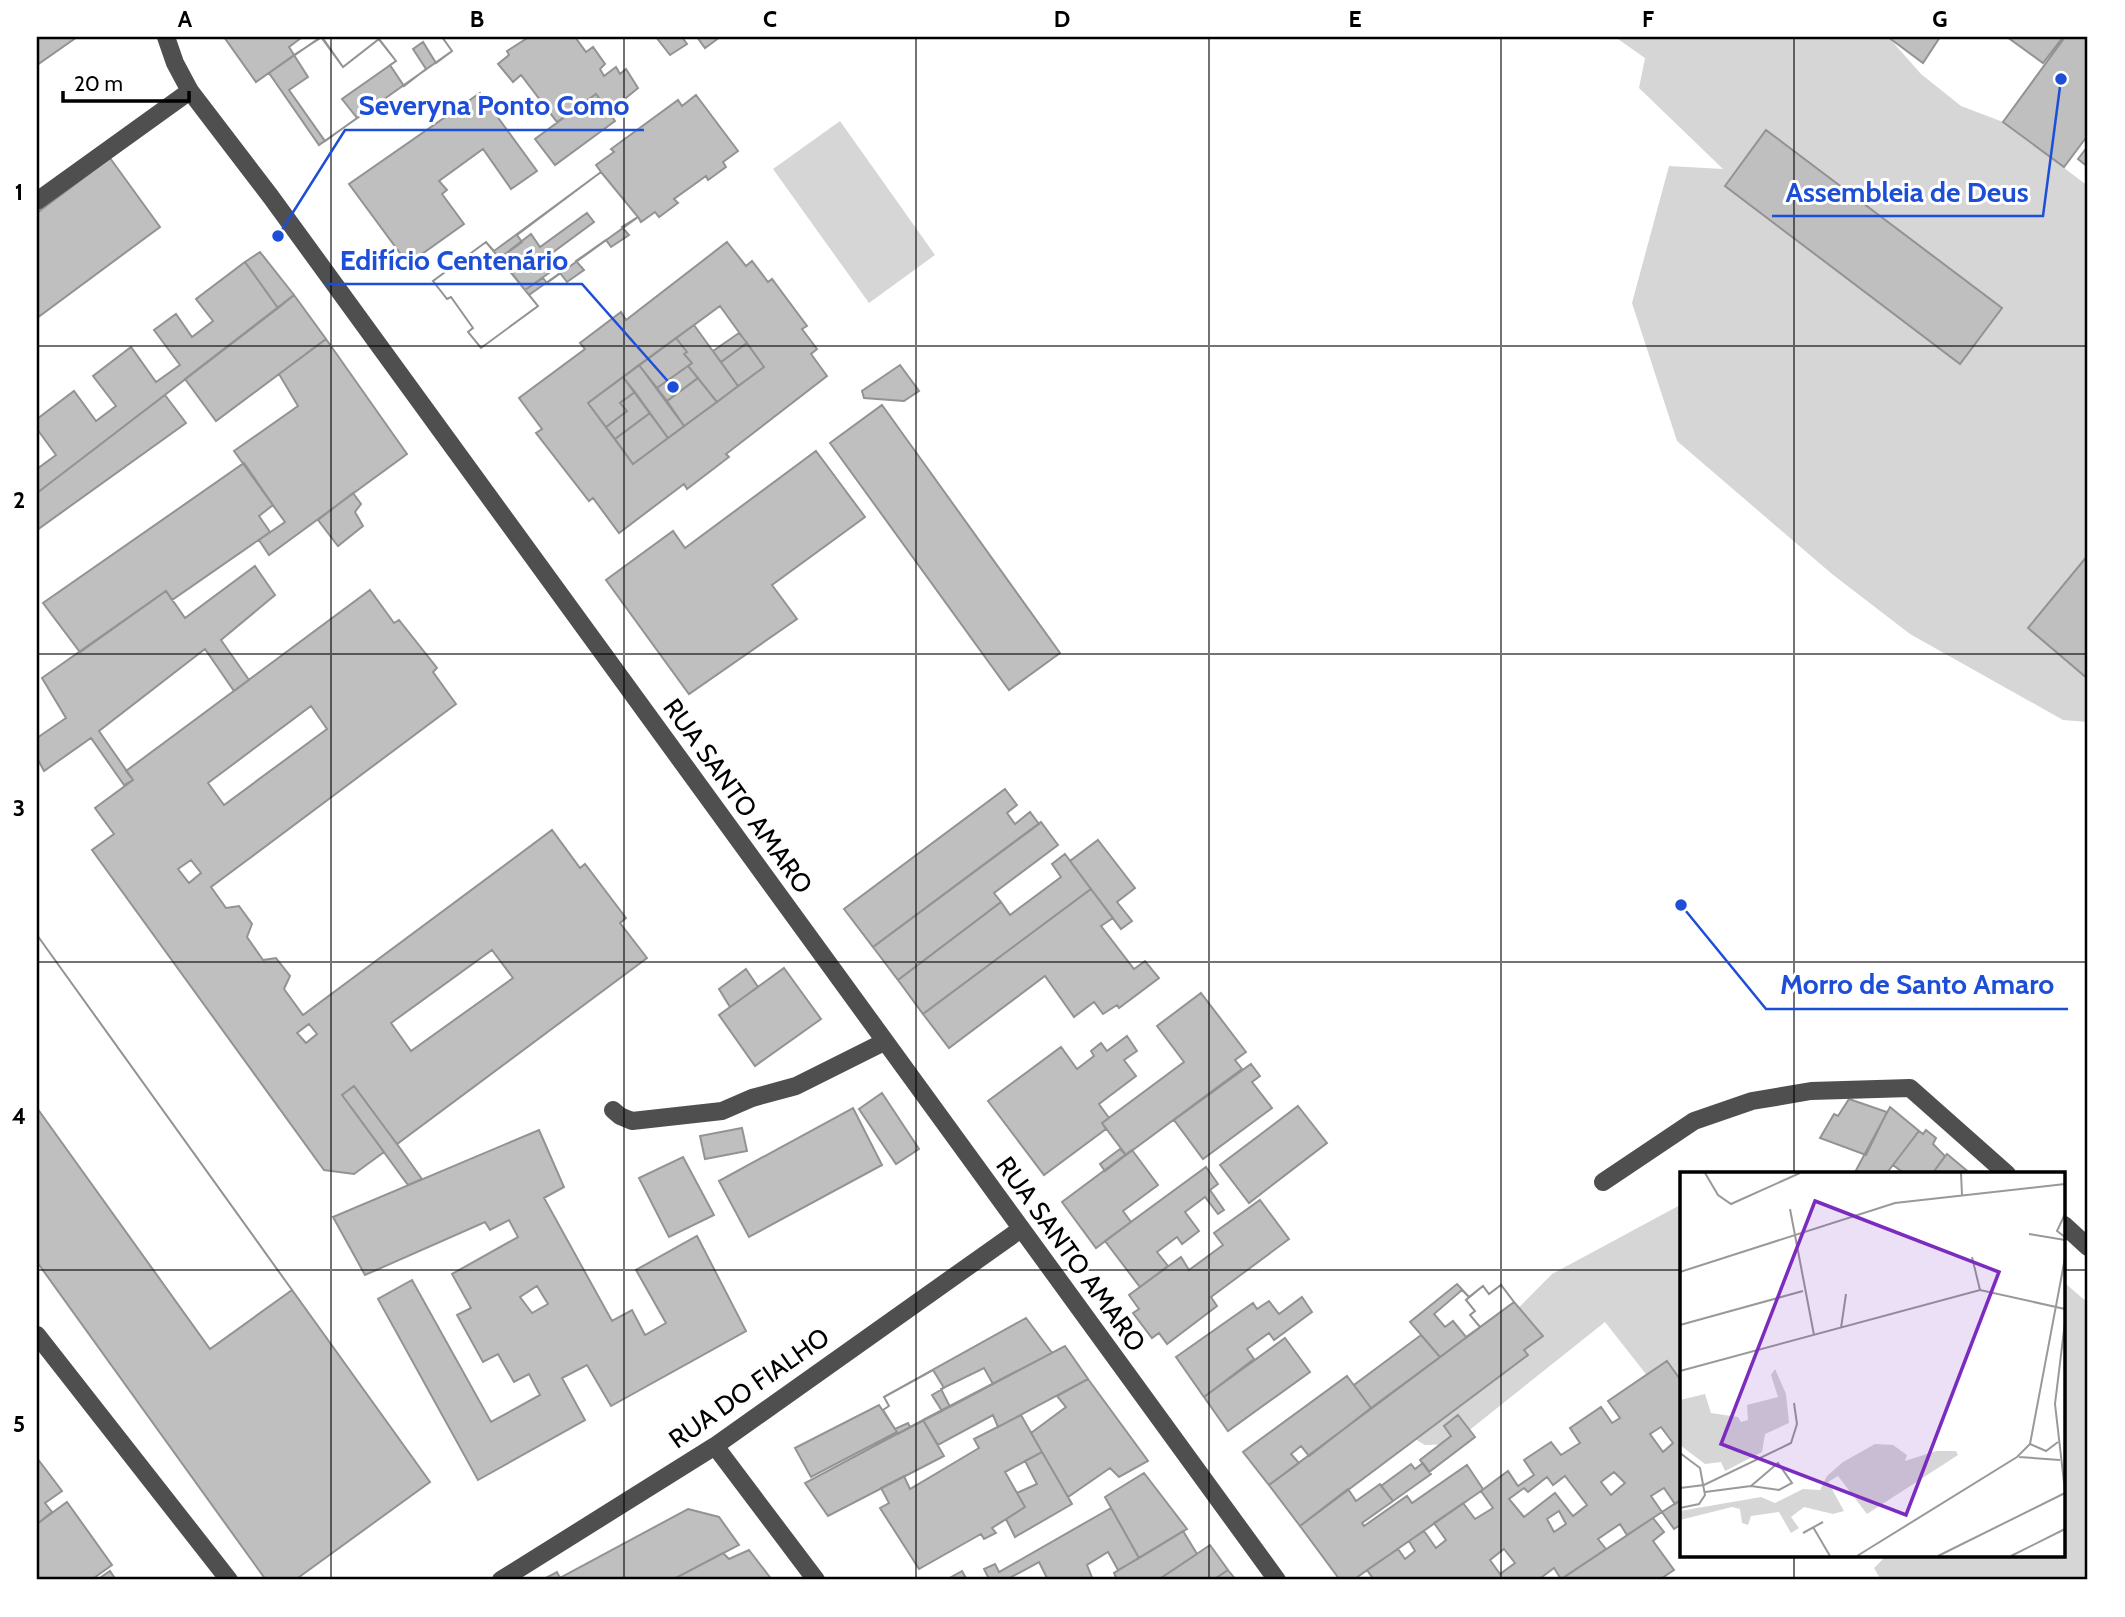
<svg xmlns="http://www.w3.org/2000/svg" width="2125" height="1617" font-family="Cabin,sans-serif">
<rect width="100%" height="100%" fill="#fff"/>
<path fill="#d6d6d6" d="M1615,37H1886L1891,40L1921,74L1961,106L2003,122L2088,186V555L2028,628L2088,679V722L2063,720L1910,634L1832,574L1677,441L1632,303L1669,166L1723,169L1639,88L1645,58Z
M840,121L935,255L869,303L773,169Z
M1682,1204V1420L1605,1322L1452,1444L1425,1445L1398,1429L1552,1274Z
M2066,1284L2088,1303V1580H1881L1874,1568L1886,1556H2064V1285Z"/>
<path fill="#bfbfbf" stroke="#939393" stroke-width="2" fill-rule="evenodd" d="M37,37H77L37,65Z
M224,37H301V38L289,47L294,55L256,82Z
M321,37L343,67L379,39L377,37H442L452,51L319,145L269,73Z
M322,37L343,67L379,39L396,61L342,99L357,118L325,141L289,90L308,77L294,55Z
M377,37H442L452,51L436,63L423,42L413,49L426,69L404,86L390,65L396,61Z
M529,37H575L586,52L593,47L605,64L600,69L604,76L616,67L620,74L626,69L638,88L609,112L596,94L557,122L521,75L513,82L498,64L509,55L507,51Z
M656,37H682L687,44L670,55Z
M697,37H720L705,48Z
M1888,37H1940L1923,63Z
M2007,37H2063L2043,63Z
M2065,37H2088V135L2064,167L2003,122Z
M480,93L537,171L511,189L483,149L439,181L447,190L442,194L464,224L408,264L349,184Z
M596,94L615,121L555,165L535,139Z
M696,95L738,151L723,162L726,167L708,180L706,176L674,199L678,203L659,217L655,212L641,222L638,217L622,227L629,235L611,247L606,240L576,261L584,270L567,282L560,273L529,295L538,306L481,348L468,332L473,328L451,297L447,299L433,281L486,242L494,251L601,172L596,165L614,152L611,149L678,100L682,106Z
M1766,130L2002,308L1960,364L1725,186Z
M2088,146V167L2078,159Z
M110,158L160,227L37,318V213Z
M601,172L638,217L547,283L543,278L525,290L500,258L522,242L517,235Z
M587,213L594,222L548,256L556,268L525,290L500,258L531,234L540,247Z
M486,242L538,306L481,348L468,332L473,328L451,297L447,299L433,281Z
M727,242L746,266L752,261L768,282L772,279L807,326L802,329L817,349L811,354L827,376L726,454L729,457L687,489L684,484L619,533L593,498L589,501L536,433L542,429L519,398L585,349L580,343L621,312L626,320Z
M260,252L294,295L278,308L245,262Z
M245,262L278,308L37,493V469L56,455L37,429V419L74,391L96,421L116,406L93,376L131,347L156,382L180,365L154,330L176,314L192,337L213,321L196,299Z
M294,295L326,339L216,421L185,379Z
M720,306L764,367L633,464L588,403Z
M694,325L738,386L717,402L688,366L692,363L684,354L687,352L676,338Z
M739,333L747,343L721,362L713,351Z
M676,338L687,352L684,354L692,363L657,388L639,365Z
M326,339L407,454L269,555L259,540L285,522L234,451L298,406L279,374Z
M747,343L764,367L738,386L721,362Z
M639,365L684,426L668,438L623,377Z
M900,365L919,391L904,401L864,398L862,391Z
M688,366L698,378L667,401L657,388Z
M623,377L635,392L620,403L627,411L606,427L588,403Z
M698,378L717,402L684,426L667,401Z
M635,392L650,413L615,439L606,427L627,411L620,403Z
M165,395L186,423L37,530V493Z
M882,405L1060,653L1009,690L830,443Z
M650,413L668,438L633,464L615,439Z
M816,451L865,517L772,585L797,619L689,694L606,580L673,531L685,548Z
M244,463L273,505L259,516L270,532L172,600L166,591L80,652L43,603Z
M353,493L361,504L355,512L363,526L338,546L318,520Z
M2088,555V679L2028,628Z
M255,566L275,595L221,640L249,680L234,691L205,649L99,731L133,780L124,785L91,738L44,771L37,758V738L66,718L42,678L166,591L185,618Z
M370,590L394,623L399,620L437,668L433,672L456,704L211,887L226,908L239,906L252,924L247,937L263,960L276,958L290,976L284,989L303,1015L552,830L580,868L585,864L626,918L620,923L647,958L397,1144L354,1086L342,1095L384,1152L354,1174L324,1170L92,850L114,834L95,808L133,780L126,771ZM311,706L327,729L224,805L208,783ZM492,950L513,978L411,1051L391,1023Z
M1005,789L1017,805L1007,813L1015,824L1030,812L1039,824L873,947L844,909Z
M1041,822L1058,845L994,893L1001,902L898,980L873,947Z
M1098,840L1135,888L1117,902L1132,921L1121,929L1070,861Z
M1065,854L1091,889L923,1014L898,980L1001,902L1010,915L1061,877L1052,864Z
M191,860L201,873L189,883L178,869Z
M1091,889L1113,918L1101,926L1134,969L1145,961L1159,978L1119,1008L1117,1005L1103,1014L1094,1002L1074,1017L1045,976L949,1048L923,1014Z
M37,935L292,1290L210,1349L37,1108Z
M37,935L430,1482L295,1580H266L37,1262Z
M784,968L821,1019L755,1066L719,1015Z
M746,969L758,987L730,1007L719,989Z
M1201,993L1246,1052L1235,1060L1242,1069L1126,1155L1102,1123L1184,1062L1157,1026Z
M309,1024L317,1034L306,1043L297,1033Z
M1127,1036L1137,1051L1124,1060L1136,1076L1099,1104L1109,1118L1102,1123L1106,1129L1044,1175L988,1101L1061,1047L1077,1069L1094,1056L1091,1051L1101,1043L1107,1051Z
M1251,1064L1260,1076L1252,1082L1272,1108L1203,1159L1174,1120Z
M354,1086L397,1144L422,1179L408,1185L342,1095Z
M882,1093L919,1149L896,1164L859,1109Z
M1849,1099L1887,1112L1866,1155L1820,1138L1834,1114L1838,1116Z
M1298,1106L1327,1143L1249,1203L1220,1165Z
M1890,1107L1919,1131L1886,1174H1854Z
M853,1108L882,1165L749,1237L719,1181Z
M742,1128L747,1151L705,1159L700,1136Z
M539,1130L564,1187L544,1198L612,1321L632,1310L645,1335L666,1323L636,1270L697,1236L746,1331L611,1406L587,1365L562,1378L585,1420L478,1480L378,1299L412,1280L491,1422L540,1395L529,1374L514,1382L498,1354L483,1362L457,1315L471,1308L452,1274L518,1237L509,1220L490,1230L485,1222L365,1275L333,1217ZM537,1286L548,1304L532,1313L520,1297Z
M1926,1130L1936,1138L1933,1144L1945,1156L1932,1174H1905L1893,1165L1919,1131L1923,1134Z
M1120,1149L1126,1155L1105,1171L1100,1164Z
M1132,1150L1158,1185L1123,1211L1131,1222L1096,1248L1062,1202Z
M1947,1154L1971,1174H1932Z
M683,1157L714,1215L669,1237L639,1178Z
M1206,1167L1218,1184L1210,1190L1224,1210L1218,1214L1205,1197L1185,1212L1199,1231L1182,1244L1177,1237L1157,1252L1168,1266L1140,1287L1105,1241Z
M1260,1200L1289,1239L1211,1297L1217,1306L1167,1344L1159,1333L1152,1338L1133,1313L1139,1309L1129,1295L1181,1257L1189,1270L1223,1245L1214,1233Z
M1457,1284L1469,1297L1483,1286L1489,1294L1501,1285L1514,1302L1440,1357L1410,1322Z
M1501,1285L1514,1302L1480,1327L1470,1315L1475,1311L1466,1300L1483,1286L1489,1294Z
M1462,1290L1469,1297L1466,1300L1475,1311L1470,1315L1480,1327L1466,1337L1453,1321L1445,1327L1434,1314Z
M1302,1297L1312,1312L1274,1340L1269,1333L1247,1349L1254,1359L1204,1397L1176,1357L1253,1303L1257,1309L1269,1301L1279,1314Z
M1514,1302L1543,1336L1524,1350L1528,1355L1300,1526L1269,1485Z
M1026,1318L1052,1353L898,1434L883,1410L889,1406L884,1397Z
M1421,1335L1440,1357L1371,1408L1354,1385Z
M1285,1338L1310,1372L1228,1431L1204,1397Z
M1065,1346L1088,1379L998,1427L993,1415L938,1445L923,1420Z
M1667,1361L1682,1382V1499L1675,1504L1664,1488L1651,1496L1662,1512L1627,1535L1620,1524L1598,1539L1606,1549L1561,1579L1554,1568L1538,1580H1374L1367,1570L1398,1549L1405,1559L1415,1551L1409,1541L1424,1531L1436,1548L1446,1540L1434,1523L1463,1503L1475,1519L1493,1508L1481,1491L1508,1471L1518,1486L1534,1475L1524,1460L1551,1442L1561,1455L1580,1443L1570,1428L1601,1407L1612,1423L1620,1418L1608,1401ZM1661,1427L1673,1443L1663,1452L1650,1434ZM1614,1472L1625,1483L1611,1495L1601,1482ZM1559,1511L1566,1524L1554,1532L1547,1519ZM1504,1549L1515,1563L1500,1574L1490,1560Z
M984,1368L993,1384L950,1407L941,1389Z
M933,1370L944,1388L932,1395L942,1411L910,1427L908,1423L895,1429L883,1410L889,1406L884,1397Z
M1347,1376L1371,1408L1309,1456L1301,1446L1291,1454L1299,1463L1269,1485L1243,1452Z
M1088,1379L1148,1461L1119,1477L1110,1468L1068,1497L1031,1433L1066,1407L1057,1396Z
M879,1405L897,1432L811,1477L795,1448Z
M1021,1415L1042,1452L1005,1472L1025,1507L992,1528L996,1533L984,1539L981,1534L919,1569L880,1508L889,1503L881,1488L904,1476L910,1489L979,1448L974,1439Z
M1458,1415L1475,1437L1429,1472L1420,1460L1451,1436L1444,1426Z
M923,1420L944,1456L828,1516L805,1483Z
M1042,1452L1072,1504L1015,1537L1006,1519L1025,1507L1017,1493L1037,1484L1025,1461Z
M37,1458L62,1491L45,1503L52,1512L37,1524Z
M1423,1463L1431,1474L1393,1501L1381,1486L1411,1464L1415,1469Z
M1467,1465L1483,1489L1481,1491L1353,1580H1340L1300,1526L1348,1489L1356,1501L1380,1484L1393,1501L1362,1523L1364,1526L1407,1496L1412,1503Z
M1144,1473L1187,1529L1139,1558L1105,1497Z
M1565,1476L1587,1505L1573,1516L1555,1493L1524,1517L1509,1499L1524,1488L1528,1492L1547,1477L1553,1485Z
M1682,1499V1524L1674,1529L1662,1512Z
M67,1502L112,1565L91,1580H37V1524Z
M1111,1508L1139,1558L1118,1570L1108,1552L1087,1565L1093,1580H986L989,1579L984,1569L995,1564L999,1572Z
M688,1509L719,1517L739,1545L672,1580H542L557,1572L560,1578Z
M1653,1518L1664,1532L1653,1541L1674,1570L1659,1580H1560Z
M1183,1531L1197,1554L1158,1580H1117L1114,1573Z
M1210,1545L1228,1570L1213,1580H1158Z
M749,1550L772,1580H672L723,1553L729,1559Z
M1039,1562L1048,1580H1006Z
M1228,1570L1236,1580H1213Z
M110,1571L116,1580H97Z
M962,1571L967,1580H946Z"/>
<g fill="none" stroke-linecap="round" stroke-linejoin="round">
<path stroke="#4f4f4f" stroke-width="18" d="M166,37L175,63L190,91L271,197L1277,1580
M37,201L190,91
M613,1110L620,1116L632,1121L722,1111L752,1098L796,1086L884,1042
M1603,1182L1694,1121L1752,1101L1811,1091L1910,1088L2007,1174
M2064,1225L2088,1247
M37,1335L229,1580
M715,1446L816,1580
M501,1580L715,1446L1021,1229"/>
</g>
<path fill="none" stroke="#000" stroke-width="2" stroke-opacity="0.55" d="M331,37V1580M624,37V1580M916,37V1580M1209,37V1580M1501,37V1580M1794,37V1174M37,346H2088M37,654H2088M37,962H2088M37,1270H1682M2064,1270H2088M1794,1556V1580"/>
<g text-anchor="middle" stroke-width="6" stroke-linejoin="round" paint-order="stroke">
<g font-size="26" fill="#000" stroke="#fff">
<text transform="translate(738 796) rotate(54)" y="9">RUA SANTO AMARO</text>
<text transform="translate(1071 1254) rotate(54)" y="9">RUA SANTO AMARO</text>
<text transform="translate(749 1388) rotate(-35)" y="9">RUA DO FIALHO</text>
</g>
</g>
<g transform="translate(1680 1172)">
<rect width="385" height="385" fill="#fff"/>
<path d="M95,197L106,222L109,251L85,262L82,280L45,299L41,290L25,292L0,273V228L25,222L31,241L58,245L61,250L68,248L67,233L98,225L91,203ZM195,272L213,273L227,283L225,289L256,279H276L278,283L187,342L158,304L148,310L164,339L153,342L124,335L111,345L119,356L111,361L99,340L71,344L68,353L62,351L60,337L52,335L0,348V339L81,325L95,331L123,317L140,318L147,304L163,290Z" fill="#d6d6d6"/>
<path fill="none" stroke="#999" stroke-width="2" d="M25,1L38,23L51,32L120,1M281,1L282,23M110,37L134,163M385,42L377,59L385,65M349,62L385,68M292,85L300,118M0,100L215,31L385,12M385,150L375,232L385,319M0,153L123,119M161,156L166,122M0,199L300,118L385,137M350,272L366,279L378,270M0,281L20,296L25,323L19,332L0,336M339,285L380,288M0,316L24,313L111,271L117,252L114,231M25,320L71,314L99,318L112,311L98,291L71,314M133,355L150,384M123,361L143,350M177,384L337,285L350,272L385,86M258,384L385,321M331,384L385,357"/>
<path fill="#7b2cbf" fill-opacity="0.15" stroke="#7b2cbf" stroke-width="3.5" d="M135,29L319,100L226,343L41,272Z"/>
<rect width="385" height="385" fill="none" stroke="#000" stroke-width="3.5"/>
</g>
<path fill="none" stroke="#1d4ed8" stroke-width="2.5" d="M278 236L345 130H644M2061 79L2043 216H1772M673 387L582 284H325M1681 905L1766 1009H2068"/>
<g fill="#1d4ed8" stroke="#fff" stroke-width="2.5">
<circle cx="278" cy="236" r="7"/>
<circle cx="2061" cy="79" r="7"/>
<circle cx="673" cy="387" r="7"/>
<circle cx="1681" cy="905" r="7"/>
</g>
<g font-size="28" text-anchor="middle" font-weight="bold" fill="#1d4ed8" stroke="#fff" stroke-width="6" stroke-linejoin="round" paint-order="stroke">
<text x="494" y="115">Severyna Ponto Como</text>
<text x="1907" y="202">Assembleia de Deus</text>
<text x="454" y="270">Edifício Centenário</text>
<text x="1917" y="994">Morro de Santo Amaro</text>
</g>
<rect width="2125" height="1617" fill="none" stroke="#ffffff" stroke-width="77"/>
<path d="M63 91v10h126v-10" fill="none" stroke="#000000" stroke-width="3.5"/>
<text x="74" y="91" font-size="21" fill="#000000" stroke="#ffffff" stroke-width="5" paint-order="stroke">20 m</text>
<rect x="38" y="38" width="2048" height="1540" fill="none" stroke="#000" stroke-width="2.5"/>
<g font-size="23" text-anchor="middle" font-weight="bold" fill="#000">
<text x="185" y="27">A</text>
<text x="477" y="27">B</text>
<text x="770" y="27">C</text>
<text x="1062" y="27">D</text>
<text x="1355" y="27">E</text>
<text x="1648" y="27">F</text>
<text x="1940" y="27">G</text>
<text x="19" y="200">1</text>
<text x="19" y="508">2</text>
<text x="19" y="816">3</text>
<text x="19" y="1124">4</text>
<text x="19" y="1432">5</text>
</g>
</svg>
